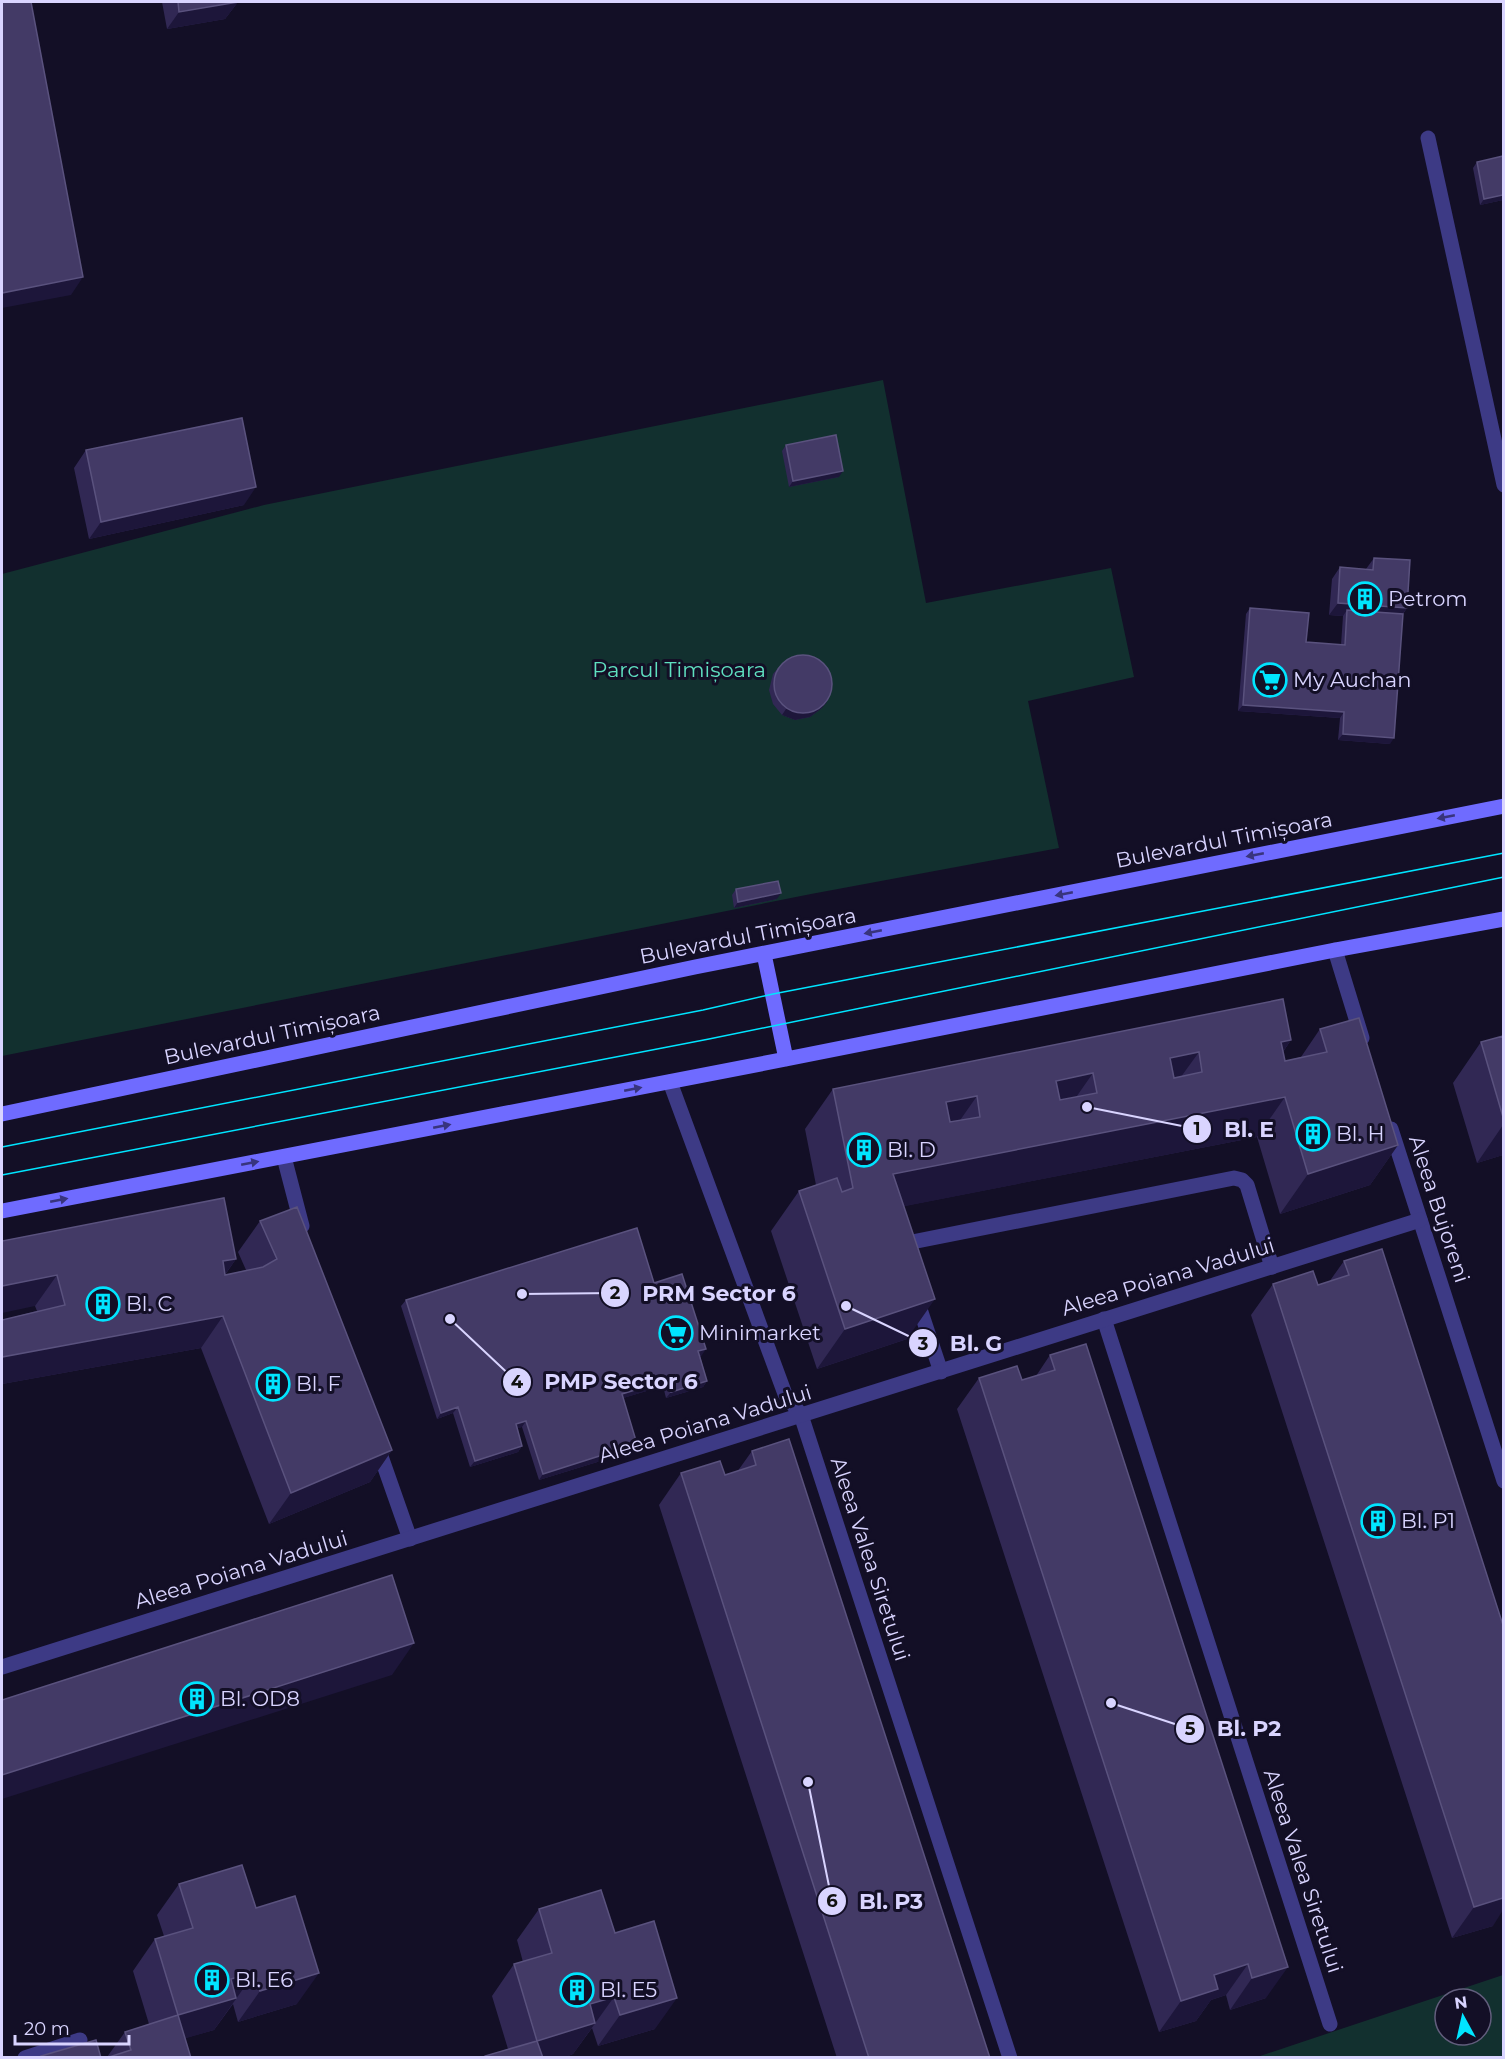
<svg xmlns="http://www.w3.org/2000/svg" width="1505" height="2059" font-family="Montserrat,sans-serif">
<rect width="100%" height="100%" fill="#130f26"/>
<path fill="#12302f" fill-rule="evenodd" d="M883,380L926,603L1111,568L1134,677L1028,701L1059,848L811,894L2,1056V574L264,505Z
M1503,1975V2057H1257ZM1445,1999H1481V2035H1445Z"/>
<g fill="none" stroke-linecap="round" stroke-linejoin="round">
<path stroke="#3d3a85" stroke-width="15" d="M1335,950L1362,1038
M670,1082L785,1394L801,1415L1010,2058
M1391,1129L1504,1481
M284,1157L302,1226
M902,1252L907,1243L1234,1178L1242,1180L1247,1185L1272,1267
M916,1297L941,1372
M1104,1319L1330,2024
M377,1445L410,1539"/>
<path stroke="#3d3a85" stroke-width="15" d="M1428,138L1504,485
M2,1667L1420,1220
M25,2058L80,2040"/>
<path stroke="#6f6bff" stroke-width="15" d="M764,954L786,1059
M2,1114L695,967L1504,806
M2,1211L786,1059L1335,950L1504,919"/>
<path stroke="#00e5ff" stroke-width="1.5" d="M2,1147L703,1010L773,994L1504,853
M2,1175L709,1039L1504,877"/>
</g>
<path fill="#312854" d="M162,2H238L225,19L167,29Z
M1477,162L1503,200L1480,205L1473,168Z
M786,445L839,477L789,487L782,451Z
M86,450L244,505L89,539L74,468Z
M1374,558L1407,608L1403,614L1390,744L1338,740L1340,718L1238,711L1246,614L1250,608L1306,642L1341,645L1343,616L1329,615L1332,579L1340,567L1366,569Z
M778,668L822,708L810,717L795,720L782,715L773,704L769,690L773,674Z
M736,889L777,899L734,908L732,895Z
M1320,1029L1398,1145L1370,1185L1280,1214L1257,1137L904,1206L907,1339L817,1369L771,1231L799,1191L816,1185L805,1129L833,1089L1291,1040L1283,1052L1285,1061L1301,1057Z
M1503,1036V1155L1477,1163L1453,1083L1481,1042Z
M260,1221L392,1450L370,1482L269,1524L201,1348L2,1384V1320L37,1311L35,1306L2,1241L236,1259L225,1275L246,1270L238,1252Z
M1382,1249L1493,1926L1452,1938L1251,1315L1273,1284L1318,1285L1329,1282L1344,1261Z
M654,1283L702,1355L700,1356L707,1381L703,1387L666,1398L663,1386L623,1398L633,1451L539,1480L522,1427L517,1428L522,1446L518,1452L470,1467L453,1413L437,1419L401,1306L406,1300Z
M1050,1355L1266,1998L1230,2010L1226,1995L1211,2000L1196,2021L1159,2032L957,1409L979,1378L1022,1380L1036,1376Z
M752,1451L990,2058H837L659,1505L681,1473L725,1475L737,1472Z
M179,1884L256,1908L297,2004L238,2022L233,2004L214,2030L185,2038L107,2057L125,2032L149,2024L133,1971L155,1939L164,1936L157,1915Z
M539,1909L615,1933L655,2029L598,2046L592,2028L573,2054L563,2058H484L485,2056L508,2049L492,1996L514,1964L523,1962L517,1940Z"/>
<path fill="#1d163a" d="M238,2L225,19L167,29L179,12Z
M1503,195V200L1480,205L1484,199Z
M83,277L71,295L2,308V293Z
M843,471L839,477L789,487L793,481Z
M256,487L244,505L89,539L101,522Z
M1338,603L1407,608L1398,620L1347,610L1343,616L1329,615Z
M827,702L822,708L810,717L795,720L782,715L786,709Z
M1243,705L1344,712L1340,718L1238,711Z
M1343,734L1394,738L1390,744L1338,740Z
M781,893L777,899L734,908L738,902Z
M1291,1040L1263,1080L1281,1042Z
M1199,1052L1170,1092V1058Z
M1093,1073L1065,1113L1028,1121L1056,1081Z
M977,1096L949,1136L946,1102Z
M1285,1097L1257,1137L865,1214L893,1174Z
M1503,1125V1155L1477,1163Z
M1398,1145L1370,1185L1280,1214L1308,1174Z
M236,1259L214,1290L223,1261Z
M57,1275L35,1306L2,1313V1286Z
M935,1299L907,1339L817,1369L845,1329Z
M223,1316L201,1348L2,1384V1357Z
M706,1349L702,1355L694,1357L698,1351Z
M667,1380L663,1386L617,1400L622,1394Z
M707,1381L703,1387L666,1398L671,1392Z
M458,1407L453,1413L437,1419L441,1413Z
M526,1421L522,1427L511,1430L516,1424Z
M637,1444L633,1451L539,1480L543,1474Z
M522,1446L518,1452L470,1467L475,1461Z
M392,1450L370,1482L269,1524L291,1493Z
M414,1643L392,1675L2,1799V1775Z
M1503,1889V1910L1493,1926L1452,1938L1474,1907Z
M1248,1964L1226,1995L1211,2000L1196,2021L1159,2032L1181,2001L1214,1975Z
M1288,1967L1266,1998L1230,2010L1252,1978Z
M255,1972L214,2030L156,2047L178,2015L231,1979Z
M319,1973L297,2004L238,2022L260,1991Z
M614,1997L573,2054L563,2058H526L537,2041L590,2004Z
M677,1998L655,2029L598,2046L620,2015Z"/>
<path fill="#433a66" stroke="#5a527e" stroke-width="1.5" fill-rule="evenodd" d="M2,2H31L83,277L2,293Z
M178,2H238L179,12Z
M1503,156V195L1484,199L1477,162Z
M242,418L256,487L101,522L86,450Z
M836,435L843,471L793,481L786,445Z
M1374,558L1410,560L1407,608L1338,603L1340,567L1373,570Z
M1250,608L1309,613L1306,642L1345,645L1347,610L1403,614L1394,738L1343,734L1344,712L1243,705Z
M774 684a29 29 0 1 1 58 0a29 29 0 1 1-58 0Z
M778,881L781,893L738,902L736,889Z
M1283,999L1291,1040L1281,1042L1285,1061L1327,1052L1320,1029L1359,1018L1398,1145L1308,1174L1285,1097L893,1174L935,1299L845,1329L799,1191L837,1178L842,1192L853,1188L833,1089ZM1199,1052L1202,1072L1174,1078L1170,1058ZM1093,1073L1097,1093L1060,1100L1056,1081ZM977,1096L980,1117L950,1122L946,1102Z
M1503,1036V1117L1481,1042Z
M224,1198L236,1259L223,1261L225,1275L263,1267L277,1259L260,1221L297,1207L392,1450L291,1493L223,1316L2,1357V1320L65,1305L57,1275L2,1286V1241Z
M637,1228L654,1283L682,1274L706,1349L698,1351L707,1381L671,1392L667,1380L622,1394L637,1444L543,1474L526,1421L516,1424L522,1446L475,1461L458,1407L441,1413L406,1300Z
M1382,1249L1503,1625V1898L1474,1907L1273,1284L1313,1271L1318,1285L1349,1275L1344,1261Z
M1086,1344L1288,1967L1252,1978L1248,1964L1214,1975L1218,1989L1181,2001L979,1378L1017,1366L1022,1380L1055,1370L1050,1355Z
M789,1439L990,2058H869L681,1473L720,1461L725,1475L756,1465L752,1451Z
M392,1575L414,1643L2,1775V1700Z
M242,1865L256,1908L295,1896L319,1973L260,1991L255,1972L231,1979L236,1998L178,2015L155,1939L193,1928L179,1884Z
M601,1890L615,1933L654,1921L677,1998L620,2015L614,1997L590,2004L595,2023L537,2041L514,1964L552,1953L539,1909Z
M178,2015L191,2058H106L131,2050L125,2032Z
M96,2040L101,2058H42L41,2056Z
M537,2041L543,2058H485V2056Z"/>
<defs><path id="oneway-solid" d="M-6-.8H1V-3.2L6.5 0L1 3.2V.8H-6Z" transform="scale(1.5)"/></defs>
<g fill="#38347d">
<use href="#oneway-solid" transform="translate(1446 817) rotate(169)"/>
<use href="#oneway-solid" transform="translate(1255 855) rotate(169)"/>
<use href="#oneway-solid" transform="translate(1064 894) rotate(169)"/>
<use href="#oneway-solid" transform="translate(873 932) rotate(169)"/>
<use href="#oneway-solid" transform="translate(633 1089) rotate(-11)"/>
<use href="#oneway-solid" transform="translate(442 1126) rotate(-11)"/>
<use href="#oneway-solid" transform="translate(250 1163) rotate(-11)"/>
<use href="#oneway-solid" transform="translate(59 1200) rotate(-11)"/>
</g>
<defs>
<g id="building-ring" transform="scale(1.725)"><circle r="9.5" fill="#130f26" stroke="#00e5ff" stroke-width="1.5"/><path d="M-4-6H4V6H1V3H-1V6H-4ZM-2.5-4.3h1.7v1.8h-1.7ZM.8-4.3h1.7v1.8H.8ZM-2.5-1h1.7V.8h-1.7ZM.8-1h1.7V.8H.8Z" fill="#00e5ff"/></g>
<g id="supermarket-ring" transform="scale(1.725)"><circle r="9.5" fill="#130f26" stroke="#00e5ff" stroke-width="1.5"/><path d="M-6-5.5h2.5l.6 2H6L4.5 2H-2.5L-4.4-4H-6ZM-1.5 3.2a1.3 1.3 0 1 0 .1 0ZM3 3.2a1.3 1.3 0 1 0 .1 0Z" fill="#00e5ff"/></g>
</defs>
<g fill-rule="evenodd">
<use href="#building-ring" x="1365" y="599"/>
<use href="#supermarket-ring" x="1270" y="680"/>
<use href="#building-ring" x="1313" y="1134"/>
<use href="#building-ring" x="864" y="1150"/>
<use href="#building-ring" x="103" y="1304"/>
<use href="#supermarket-ring" x="676" y="1333"/>
<use href="#building-ring" x="273" y="1384"/>
<use href="#building-ring" x="1378" y="1521"/>
<use href="#building-ring" x="197" y="1699"/>
<use href="#building-ring" x="212" y="1980"/>
<use href="#building-ring" x="577" y="1990"/>
</g>
<g text-anchor="middle" stroke-width="6" stroke-linejoin="round" paint-order="stroke">
<g font-size="21" fill="#d9d4ff" stroke="#130f26" text-anchor="start">
<text x="1388" y="606">Petrom</text>
<text x="1293" y="687">My Auchan</text>
<text x="1336" y="1141">Bl. H</text>
<text x="887" y="1157">Bl. D</text>
<text x="126" y="1311">Bl. C</text>
<text x="699" y="1340">Minimarket</text>
<text x="296" y="1391">Bl. F</text>
<text x="1401" y="1528">Bl. P1</text>
<text x="220" y="1706">Bl. OD8</text>
<text x="235" y="1987">Bl. E6</text>
<text x="600" y="1997">Bl. E5</text>
</g>
<g font-size="21" fill="#5fe0c0" stroke="#130f26">
<text x="679" y="677">Parcul Timișoara</text>
</g>
<g font-size="21" fill="#d9d4ff" stroke="#130f26">
<text transform="translate(1224 840) rotate(-11)" y="7">Bulevardul Timișoara</text>
<text transform="translate(748 936) rotate(-11)" y="7">Bulevardul Timișoara</text>
<text transform="translate(272 1035) rotate(-12)" y="7">Bulevardul Timișoara</text>
<text transform="translate(1439 1209) rotate(72)" y="7">Aleea Bujoreni</text>
<text transform="translate(1168 1277) rotate(-17)" y="7">Aleea Poiana Vadului</text>
<text transform="translate(705 1424) rotate(-17)" y="7">Aleea Poiana Vadului</text>
<text transform="translate(870 1559) rotate(72)" y="7">Aleea Valea Siretului</text>
<text transform="translate(241 1570) rotate(-17)" y="7">Aleea Poiana Vadului</text>
<text transform="translate(1303 1871) rotate(72)" y="7">Aleea Valea Siretului</text>
</g>
</g>
<path fill="none" stroke="#d9d4ff" stroke-width="2" d="M1087 1107L1197 1129M522 1294L615 1293M846 1306L923 1343M450 1319L517 1382M1111 1703L1190 1729M808 1782L832 1901"/>
<g fill="#d9d4ff" stroke="#130f26" stroke-width="2">
<circle cx="1087" cy="1107" r="6"/>
<circle cx="522" cy="1294" r="6"/>
<circle cx="846" cy="1306" r="6"/>
<circle cx="450" cy="1319" r="6"/>
<circle cx="1111" cy="1703" r="6"/>
<circle cx="808" cy="1782" r="6"/>
<circle cx="1197" cy="1129" r="15"/>
<circle cx="615" cy="1293" r="15"/>
<circle cx="923" cy="1343" r="15"/>
<circle cx="517" cy="1382" r="15"/>
<circle cx="1190" cy="1729" r="15"/>
<circle cx="832" cy="1901" r="15"/>
</g>
<g font-size="18" text-anchor="middle" font-weight="bold" fill="#111">
<text x="1197" y="1135">1</text>
<text x="615" y="1299">2</text>
<text x="923" y="1350">3</text>
<text x="517" y="1388">4</text>
<text x="1190" y="1735">5</text>
<text x="832" y="1907">6</text>
</g>
<g font-size="22" text-anchor="middle" font-weight="bold" fill="#d9d4ff" stroke="#130f26" stroke-width="6" stroke-linejoin="round" paint-order="stroke">
<text x="1249" y="1137">Bl. E</text>
<text x="719" y="1301">PRM Sector 6</text>
<text x="976" y="1351">Bl. G</text>
<text x="621" y="1389">PMP Sector 6</text>
<text x="1249" y="1736">Bl. P2</text>
<text x="891" y="1909">Bl. P3</text>
</g>
<rect width="1505" height="2059" fill="none" stroke="#d9d4ff" stroke-width="6"/>
<g transform="translate(1463 2017) rotate(352)"><circle r="28" fill="#130f26" stroke="#625e7d" stroke-width="1.5"/>
<path d="M0-4.5L10 22L0 15L-10 22Z" fill="#00e5ff"/>
<text y="-9" font-size="16" font-weight="bold" text-anchor="middle" fill="#d9d4ff">N</text>
</g>
<path d="M15 2035v9h114v-9" fill="none" stroke="#d9d4ff" stroke-width="3"/>
<text x="24" y="2035" font-size="18" fill="#d9d4ff" stroke="#130f26" stroke-width="4.5" paint-order="stroke">20 m</text>
</svg>
